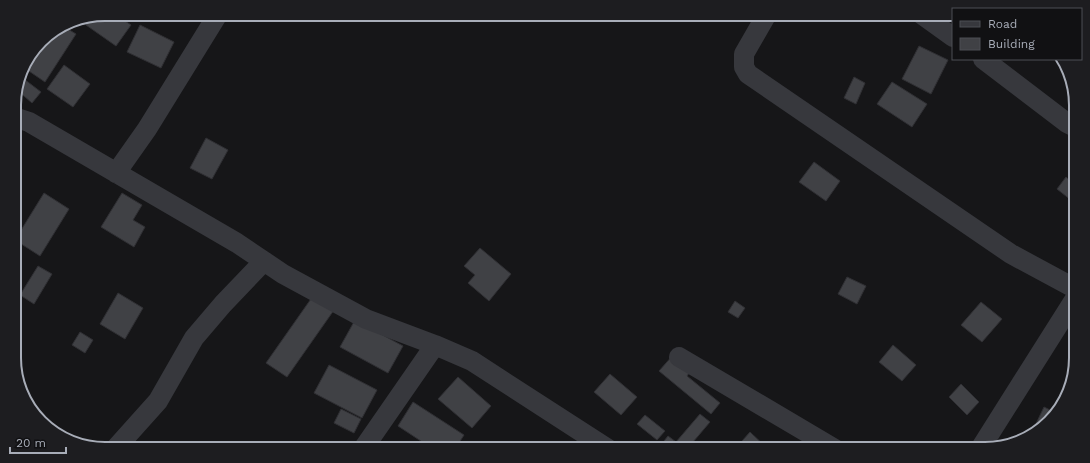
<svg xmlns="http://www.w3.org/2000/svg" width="1090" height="463" font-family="'Work Sans',sans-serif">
<rect width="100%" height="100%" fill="#161618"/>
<path fill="#404145" stroke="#303034" d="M105,14H115L131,25L116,46L86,25L92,17Z
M140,25L174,42L161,68L127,52Z
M63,26L76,34L45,82L23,67L24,65L45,37Z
M919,46L948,60L931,94L902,79Z
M64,65L90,84L73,107L47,89Z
M854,77L865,83L856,104L844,98Z
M24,79L41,92L32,103L17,90L18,86Z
M892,82L927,104L912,127L877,104Z
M206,138L228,150L212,179L190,168Z
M814,162L840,181L826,201L799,182Z
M1066,177L1075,185L1076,204L1057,189Z
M44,193L69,209L40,256L15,240Z
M122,193L142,205L133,220L145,227L134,247L101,227Z
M480,248L511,274L489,301L468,283L475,275L464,266Z
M38,266L52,274L34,304L20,295Z
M847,277L866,286L857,304L838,294Z
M118,293L143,308L125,339L100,324Z
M313,296L334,310L287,377L266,363Z
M735,301L745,308L738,318L728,312Z
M981,302L1002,319L982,342L961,325Z
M355,320L403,346L388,373L340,347Z
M80,332L93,340L85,353L72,345Z
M893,345L916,365L902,381L879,362Z
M674,354L692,369L687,376L720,403L711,414L659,371Z
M329,365L377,390L362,418L314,393Z
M610,374L637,397L621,415L594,392Z
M458,377L491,406L472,428L438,399Z
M961,384L979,402L967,415L949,397Z
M413,402L464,435L455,449H433L398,426Z
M1044,407L1054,412L1037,432L1033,430Z
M341,409L361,419L354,433L334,423Z
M700,414L710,422L687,449H663L660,446L668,436L676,442Z
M645,415L665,431L657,440L637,424Z
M750,432L768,449H751L742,441Z"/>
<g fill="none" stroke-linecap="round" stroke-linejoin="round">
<path stroke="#37383d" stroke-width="20" d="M767,14L744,54V67L748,74L1011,254L1076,289
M921,14L953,37
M983,59L1067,123L1075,127
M14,117L29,122L237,243L283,274L366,319L435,345L472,361L608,449
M116,173L147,129L218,14
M679,357L835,449
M115,449L158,401L194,338L223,304L264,261
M363,449L435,345
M980,449L1076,297"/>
</g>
<path d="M0 0H1090V463H0ZM105 21H985A84 84 0 0 1 1069 105V358A84 84 0 0 1 985 442H105A84 84 0 0 1 21 358V105A84 84 0 0 1 105 21Z" fill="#1d1d20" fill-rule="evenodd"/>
<path fill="none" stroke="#a8adb8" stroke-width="2" d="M105 21H985A84 84 0 0 1 1069 105V358A84 84 0 0 1 985 442H105A84 84 0 0 1 21 358V105A84 84 0 0 1 105 21Z"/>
<rect x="952" y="8" width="130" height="52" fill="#111113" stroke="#4d4f55"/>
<rect x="960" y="21" width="20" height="6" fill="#37383d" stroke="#4d4f55"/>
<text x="988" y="28" font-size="12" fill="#a8adb8">Road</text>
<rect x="960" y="38" width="20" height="12" fill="#404145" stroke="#4d4f55"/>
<text x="988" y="48" font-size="12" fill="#a8adb8">Building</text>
<path d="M10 447v6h56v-6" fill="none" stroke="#a8adb8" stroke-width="2"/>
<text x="16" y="447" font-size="12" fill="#a8adb8" stroke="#111113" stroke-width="3" paint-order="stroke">20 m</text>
</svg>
